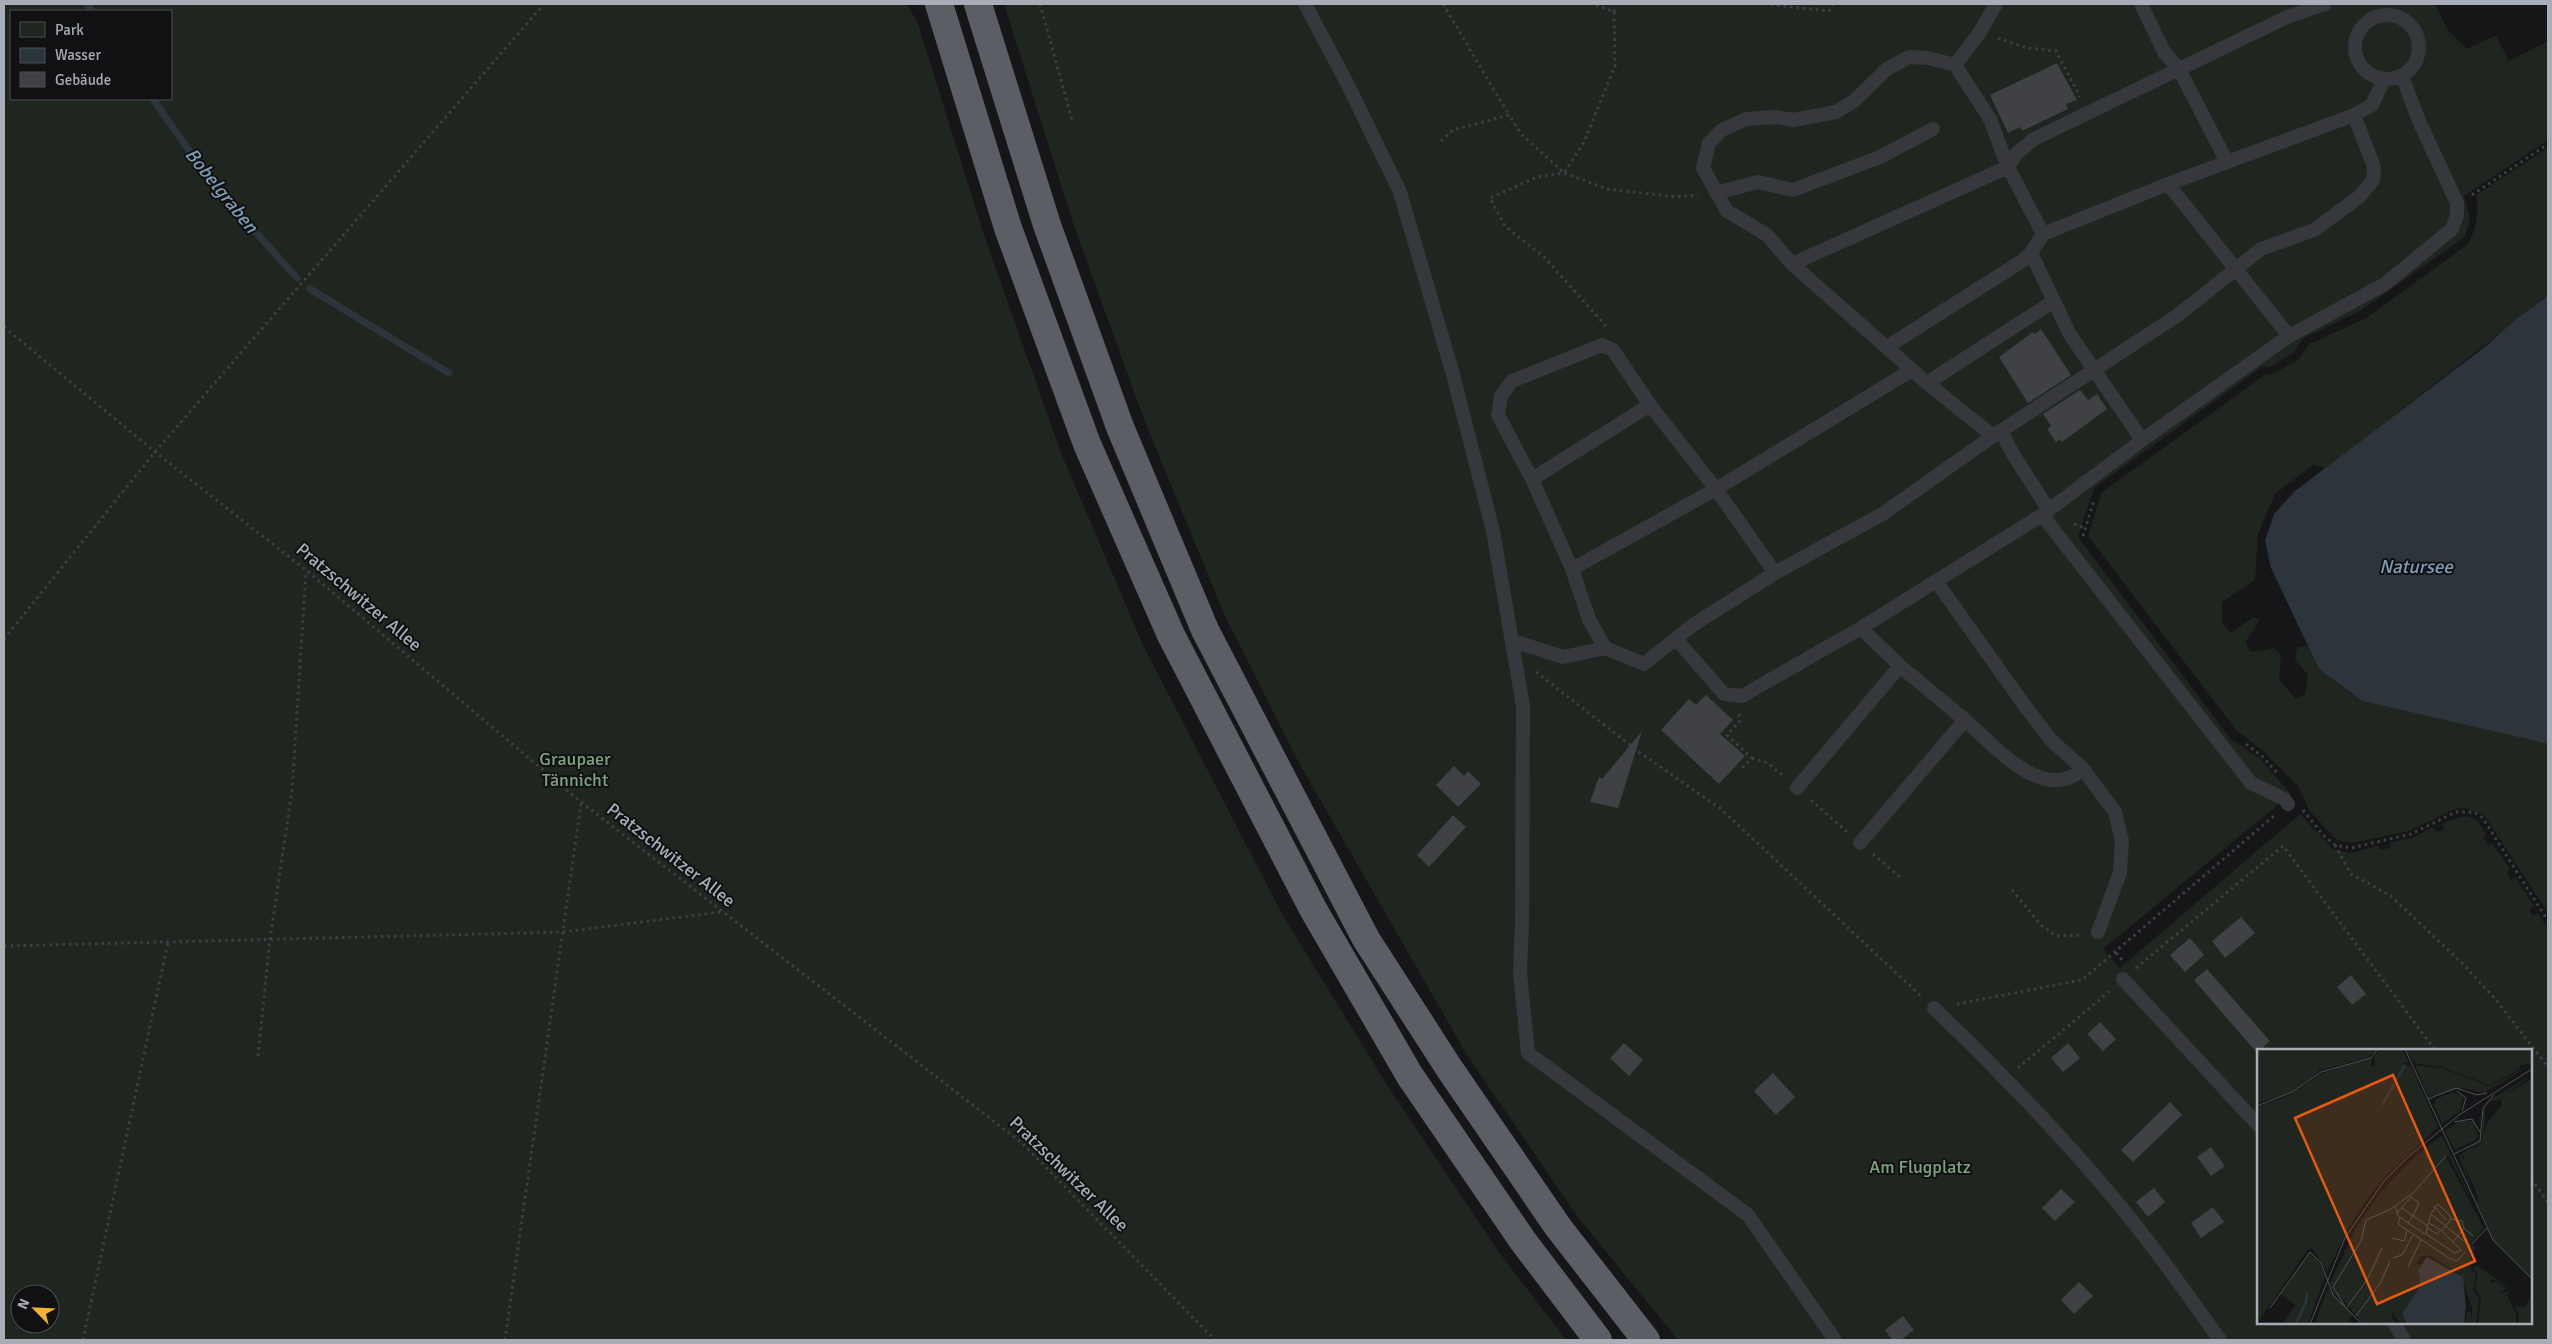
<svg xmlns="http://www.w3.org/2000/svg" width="2552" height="1344" font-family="Signika,sans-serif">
<rect width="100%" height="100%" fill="#161618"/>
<path fill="#1e261f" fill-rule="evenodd" d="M4,4H907L918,24L984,235L1061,453L1143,645L1282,914L1392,1093L1501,1255L1566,1340H4ZM11,11H171V99H11ZM20,1294H50V1324H20Z
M1004,4H2435L2448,30L2467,49L2496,35L2509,61L2548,41V140L2464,196L2470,218L2465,237L2360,311L2304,338L2293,353L2270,367H2262L2094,488L2078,537L2230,738L2260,759L2291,794L2103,949L2120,968L2300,814L2333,849L2350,853L2378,846L2380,850L2390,848V843L2412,838L2433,827L2438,833L2444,829L2442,824C2464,814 2474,811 2486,834L2483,837L2488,845L2492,843L2510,869L2507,872L2511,880L2515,877L2534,906L2529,909L2533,916L2538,913L2548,929V1340H1678L1577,1216L1467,1055L1299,763L1225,616L1145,422L1073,223ZM2258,1050H2531V1323H2258Z
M2548,148V296L2326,468L2313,465L2275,494L2258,534L2255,580L2222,602V623L2231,633L2253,617L2260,619L2246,642L2250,652L2274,648L2281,655L2279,680L2296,699L2305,694L2308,675L2295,660L2297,648L2308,646L2319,669L2362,701L2548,744V913L2484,815L2465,808L2455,809L2409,831L2352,843L2337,840L2309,810L2298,786L2263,751L2237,731L2088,536L2101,493L2266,374H2272L2298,360L2309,344L2365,319L2468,244C2477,227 2479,214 2476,195Z"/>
<path fill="#2c353c" d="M2548,296V744L2362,701L2319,669L2271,568L2265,541L2274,514L2295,491L2486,346L2515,320Z"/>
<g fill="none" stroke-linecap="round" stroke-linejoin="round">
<path stroke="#2c353c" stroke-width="7" d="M87,4L92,11
M153,99L214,186L297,278
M310,289L449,373"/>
</g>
<path fill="#404145" d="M2057,63L2077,100L2066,104L2068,109L2022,131L2020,127L2008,133L1990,95Z
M2041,329L2071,375L2028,403L1999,357L2033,332L2035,334Z
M2080,390L2088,400L2097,394L2107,409L2062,442L2060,439L2056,442L2047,429L2051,426L2043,414Z
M1706,695L1733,720L1720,734L1745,756L1719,784L1661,730L1689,699L1696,705Z
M1642,731L1618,808L1590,802L1599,777L1602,779Z
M1454,766L1464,776L1468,771L1481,784L1458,807L1436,785Z
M1453,815L1466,827L1429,867L1417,855Z
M2241,917L2255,933L2225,958L2212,941Z
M2190,938L2204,955L2185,972L2170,955Z
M2207,969L2270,1041L2257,1053L2194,980Z
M2351,975L2366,994L2352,1005L2337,987Z
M2100,1022L2116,1039L2103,1051L2087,1034Z
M1624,1043L1643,1060L1629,1076L1610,1058Z
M2068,1043L2080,1058L2063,1072L2051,1058Z
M1773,1073L1795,1097L1776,1115L1754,1091Z
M2170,1102L2182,1115L2133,1162L2121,1150Z
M2211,1147L2225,1166L2211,1176L2197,1157Z
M2154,1188L2165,1202L2148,1217L2136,1202Z
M2061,1189L2075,1202L2055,1221L2042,1208Z
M2213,1207L2224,1222L2201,1238L2191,1223Z
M2079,1282L2093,1296L2074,1314L2061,1300Z
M1903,1316L1914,1330L1901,1340H1892L1885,1330Z"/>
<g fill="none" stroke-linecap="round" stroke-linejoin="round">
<path stroke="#3d3f44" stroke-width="3" stroke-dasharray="2.5 4" stroke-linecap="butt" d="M1040,4L1072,120
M1443,4L1509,115
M1764,4L1829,11L1833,4
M1614,12L1615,4
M1998,38L2027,48L2056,51L2080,97
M1441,141L1453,130L1509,115L1521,134L1564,173L1584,142L1615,66L1614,12L1594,4
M2472,195L2548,144
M1606,326L1544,257L1505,226L1490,198L1537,177L1564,173L1607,189L1676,197L1698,195
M4,327L155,452L306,570L581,802L1022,1143L1215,1340
M2074,524L2085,528
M2083,536L2094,500
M4,639L155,452L544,4
M1536,672L1639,752L1721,809L1921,996
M1739,714L1740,721L1727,735L1752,758L1742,768
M2246,744L2263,757L2279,775
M1752,758L1768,763L1783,776
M1811,800L1847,832
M2303,810L2322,834L2335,845L2351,848L2411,834L2456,812H2474L2482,817L2548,921
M2335,845L2351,874L2391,896L2464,965L2496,1000L2548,1067
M1873,854L1902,879
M2012,890L2041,925L2056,936L2082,935
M4,946L563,932L720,912
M2116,953L2124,962
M2136,968L2283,846L2435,1050
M1957,1004L2082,980L2275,815
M258,1056L270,939L292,791L306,571
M2018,1068L2111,990
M2531,1179L2548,1202
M83,1340L168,942
M505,1340L581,803"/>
<path stroke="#37383d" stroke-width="14" d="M1305,4L1348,85L1400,192L1452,371L1493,531L1523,706L1522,923L1520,973L1528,1053L1748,1215L1835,1340
M2141,4L2164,52L2179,69L2227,162
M2355 47a32 32 0 1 1 64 0a32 32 0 1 1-64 0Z
M1955,65L1980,32L1996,4
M2168,184L2289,336
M1716,193L1758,182L1793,190L1880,157L1933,129
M2031,253L2054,301L1927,383L1792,264L2008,167L2017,153L2034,139L2287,17L2325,4
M1792,264L1767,235L1727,211L1703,168L1709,143L1722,130L1746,119L1776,117L1793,120L1836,112L1854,101L1887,69L1909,57L1928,58L1955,65L1990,119L2008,167L2043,234
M2054,301L2069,333L2142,440
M1887,347L2022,261L2031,253L2043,234L2168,184L2354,115L2372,105L2384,79
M1912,370L1716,489L1775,573L1884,513L1993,436
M1927,383L1993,436L2001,431L2178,315L2261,249L2314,230L2359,197L2373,180L2374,167L2354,115
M2001,431L2014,456L2049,510
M1532,479L1650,405
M2042,515L2251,783L2284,799L2288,804
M1572,569L1716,489L1650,405L1613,350L1602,345L1512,381L1501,396L1498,415L1532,479L1572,569L1589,619L1605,648
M1936,581L2025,706L2051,740L2083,769L2115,812L2122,841L2120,873L2098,932
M1676,639L1724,694L1742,696L1861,628L2042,515L2145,438L2289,336L2385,284L2452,229L2457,215V203L2419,121L2402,76
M1520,643L1563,657L1605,648L1644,664L1693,625L1775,573
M1965,720C1994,745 2043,805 2083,769
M1797,788L1900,666
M1860,843L1965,720L1900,666L1861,628
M2123,979L2258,1125
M1934,1008C1996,1068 2056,1129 2111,1195C2150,1241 2185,1291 2220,1340
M2394,1323L2404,1340"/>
<path stroke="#5b5e65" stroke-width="28" d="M939,4L1008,228L1087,444L1171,635L1313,909L1410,1076L1523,1241L1598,1340
M978,4L1047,225L1120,427L1205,630L1366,939L1449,1068L1558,1227L1646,1340"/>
</g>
<g text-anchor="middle" stroke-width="4" stroke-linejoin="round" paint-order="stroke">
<g font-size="18" fill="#a8adb8" stroke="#111113">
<text transform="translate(359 597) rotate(40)" y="6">Pratzschwitzer Allee</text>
<text transform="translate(671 855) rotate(38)" y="6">Pratzschwitzer Allee</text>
<text transform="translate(1069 1174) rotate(44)" y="6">Pratzschwitzer Allee</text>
</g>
<g font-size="18" fill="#7fa381" stroke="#111113">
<text x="575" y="765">Graupaer<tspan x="575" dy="21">Tännicht</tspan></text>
<text x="1920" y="1173">Am Flugplatz</text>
</g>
<g font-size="19" font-style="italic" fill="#7f9bb3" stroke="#111113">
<text transform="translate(222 190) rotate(51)" y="7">Bobelgraben</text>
<text x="2416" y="573">Natursee</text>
</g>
</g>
<g transform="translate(2257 1049)">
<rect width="275" height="275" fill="#161618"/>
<path d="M0,0H121L110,9L64,21L60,19L63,22L34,43L0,55ZM123,0H145L152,14H145L154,17L181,78L126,130L111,149L93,176L70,223L55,199L51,200L0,275V58L31,47L65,24L115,9L114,16L118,18L117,8ZM149,0H275V14L262,17L263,20L233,36L184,18L157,14ZM275,15L227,44L206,39L177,47L171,46L158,16L184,19L233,37ZM275,26L242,51L232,52L228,62L227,89L224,94L205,108L217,150L202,107L225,90L226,63L231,52ZM275,30V229L237,192L220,154L221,148L206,112L208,105L225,95L230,74L244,57L245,48ZM196,43L206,47L203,62L185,75L177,56L179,50ZM203,72H216L221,86L219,91L198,101L188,82ZM185,86L216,154L192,108H189L227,179L214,194L219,199L212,207L217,214L213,220L219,225L216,241L222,249L219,275L208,274L210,263L213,262L215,268V259L204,226L173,207H164L159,215H163L164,236L145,265L149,274L145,275L137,267L138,260L134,269L142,275H106L75,238L86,252L77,245L73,234L98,180L122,145L154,111ZM53,204L63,214L68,227L51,275H25L38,256L23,245ZM219,216L254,240L236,230L234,232V235L238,232L249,239L242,244L253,242L250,246L259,264V275H221L224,248L218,240L221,224L216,220ZM71,239L96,265L90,275H58ZM273,249V275H262V265L257,257L268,258Z" fill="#1e261f"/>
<path d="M170,208L206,228L209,257L207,275H150L145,265L164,236L161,221Z" fill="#2c353c"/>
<path fill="none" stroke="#2c353c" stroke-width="2.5" d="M125,56L148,16M39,275L49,253L50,243"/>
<path fill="none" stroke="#505258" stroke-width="1" d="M148,0L236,191L275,230M200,42L209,49L205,62M171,50L199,39L220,46L230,44M0,57L35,43L64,23L114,9L121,0M197,73L215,70L223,83M197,105L223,92L226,59L237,46M138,157L141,167L151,174M177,157L189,171M140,164L154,148L162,154L156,167L145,159M174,165L181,155L193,167L194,170L185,182M143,169L141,175L192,209L200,212L208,203M194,170L205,172L207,179M172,174L185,182L205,202M170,179L169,185L198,204L204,201M183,182L180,185L170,179L174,165L213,197M168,185L151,174L156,167L171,177M135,189L147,192L150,182M196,193L207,179L216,187M215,195L230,179M136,209L145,206L156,186M151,218L164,191M88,257L76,238L104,192L109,171L134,160L156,144L189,107M90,258L110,231L125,199M13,259L53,203L64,214L76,246L105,275M99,267L124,233L133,212M53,275L88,189L127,132L152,107L202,66L275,20"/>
<path fill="#e8590c" fill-opacity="0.15" stroke="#e8590c" stroke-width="2.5" d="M136,26L218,212L120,255L38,69Z"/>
<rect width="275" height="275" fill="none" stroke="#a8adb8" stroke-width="2.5"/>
</g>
<rect width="2552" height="1344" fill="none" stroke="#a8adb8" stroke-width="10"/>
<rect x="10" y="10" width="162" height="90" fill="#111113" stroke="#4d4f55"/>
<rect x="20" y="22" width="25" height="15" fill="#1e261f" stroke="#4d4f55"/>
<text x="55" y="35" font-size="15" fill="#a8adb8">Park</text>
<rect x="20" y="48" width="25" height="15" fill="#2c353c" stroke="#4d4f55"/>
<text x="55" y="60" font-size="15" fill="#a8adb8">Wasser</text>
<rect x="20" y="72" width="25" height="15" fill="#404145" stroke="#4d4f55"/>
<text x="55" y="85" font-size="15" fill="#a8adb8">Gebäude</text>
<g transform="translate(35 1309) rotate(294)"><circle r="24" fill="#111113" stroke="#4d4f55"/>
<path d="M0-4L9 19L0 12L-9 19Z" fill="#f2b134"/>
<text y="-8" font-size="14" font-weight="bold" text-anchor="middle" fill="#a8adb8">N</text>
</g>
</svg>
